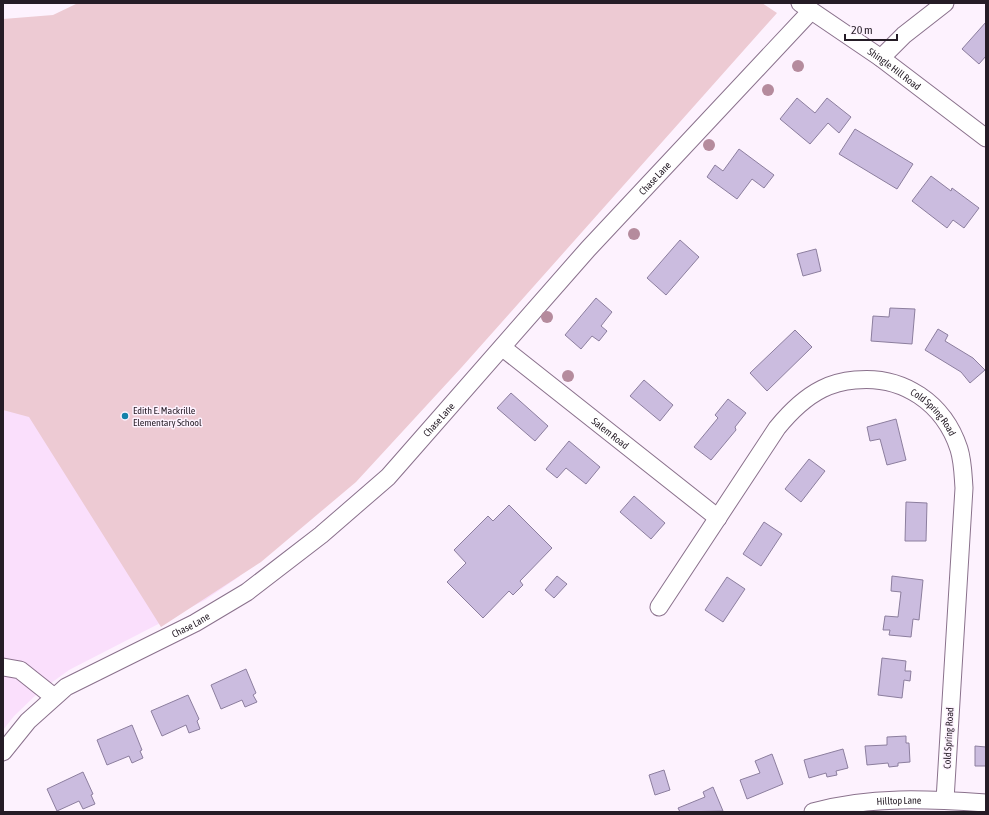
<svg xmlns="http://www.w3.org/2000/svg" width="989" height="815" font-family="'Asap Condensed',sans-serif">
<rect width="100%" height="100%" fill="#fdf2fe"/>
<path fill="#fadffc" d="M3,106L240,576L205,600L69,670L40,691L14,716L3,730Z"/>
<path fill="#edcad3" d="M78,3H762L777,13L461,368L356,482L261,562L161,627L29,417L3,410V19L53,15Z"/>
<path fill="#cbbcdf" stroke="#8c7e9e" d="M986,22V56L979,64L962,49Z
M797,98L815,113L827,98L851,117L839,133L828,123L810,144L780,119Z
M855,129L913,164L897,189L839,154Z
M739,149L774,175L764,188L752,179L737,199L707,177L715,165L723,171Z
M931,176L951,191L952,188L979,208L964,228L953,220L947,228L912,201Z
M680,240L699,257L666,295L647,278Z
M816,249L821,271L803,276L797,254Z
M596,298L612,312L601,326L607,331L599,341L592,336L581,349L565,335Z
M890,308L915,309L912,344L871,341L873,316L889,317Z
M938,329L948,335L945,341L973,358L985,370L970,383L961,372L925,350Z
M795,330L812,347L767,391L750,373Z
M644,380L673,405L660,421L630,396Z
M511,393L548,426L535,441L497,408Z
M728,399L746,413L735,427L736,430L711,460L694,447L718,418L715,415Z
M896,419L906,460L887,465L880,439L870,441L867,427Z
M569,441L600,467L586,484L566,468L557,478L546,469Z
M809,459L825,471L801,502L785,489Z
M634,496L665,523L651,539L620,512Z
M906,502L927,503L926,541H905Z
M509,505L552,548L520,581L523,585L513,595L509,591L483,618L447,582L466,563L454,550L488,516L493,521Z
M764,522L782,534L761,566L743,554Z
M557,576L567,584L554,598L545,590Z
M892,576L923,580L919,620L913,619L911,637L889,635L890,630H883L885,616L898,617L901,592L891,591Z
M727,577L745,589L723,622L705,610Z
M882,658L906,661L905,671H911L910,681L904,680L902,698L878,695Z
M246,669L256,693L253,695L257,702L245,707L242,700L221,709L211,685Z
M188,695L199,719L197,721L200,729L189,733L186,725L162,736L151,711Z
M132,725L142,750L140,751L143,758L132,763L129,756L107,765L97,740Z
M906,736V743H909L910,762L898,763V766L889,767L888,763L867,765L865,746L887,745V737Z
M975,746L986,747V766H975Z
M843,749L848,768L836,771L837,775L827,777L826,773L809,778L804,760Z
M772,754L783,784L747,799L740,780L760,773L755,761Z
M664,770L670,790L655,795L649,775Z
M83,772L93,794L91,795L95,804L83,809L79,801L57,811L47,789Z
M713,787L723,811L680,812L678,808L705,797L703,792Z"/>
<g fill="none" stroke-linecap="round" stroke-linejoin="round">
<g stroke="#8a718c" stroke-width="19">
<g id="minor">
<path id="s1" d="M800,3L881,58L986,138"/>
<path d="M881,58L904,35L945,3"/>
<path id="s2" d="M503,348L718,518"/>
<path id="s3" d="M659,607L777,428C790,412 804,398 822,389C832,384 844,381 855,380C903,375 944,403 959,449C963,462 963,475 964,488L945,800"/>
<path d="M3,667L20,670L54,697"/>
<path id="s4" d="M3,752L28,721L66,687L195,623L247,592L321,535L388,477L588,249L811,11"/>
<path id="s5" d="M813,812C870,796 928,799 986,803"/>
</g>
</g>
<use href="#minor" stroke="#fff" stroke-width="17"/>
</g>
<g fill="#b58b9d">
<circle cx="798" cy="66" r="6"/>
<circle cx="768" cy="90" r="6"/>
<circle cx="709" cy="145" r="6"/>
<circle cx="634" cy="234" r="6"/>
<circle cx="547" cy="317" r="6"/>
<circle cx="568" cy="376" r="6"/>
</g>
<circle fill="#1582aa" stroke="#fdf2fe" stroke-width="1.5" cx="125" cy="416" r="4"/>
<g text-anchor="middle" stroke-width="3" stroke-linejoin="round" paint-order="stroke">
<g font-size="10" fill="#251c26" stroke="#fdf2fe">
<text dy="4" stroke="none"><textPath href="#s1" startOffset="115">Shingle Hill Road</textPath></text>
<text dy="4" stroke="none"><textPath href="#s4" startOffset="878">Chase Lane</textPath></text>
<text dy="4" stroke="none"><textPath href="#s3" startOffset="398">Cold Spring Road</textPath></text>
<text dy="4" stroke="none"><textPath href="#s4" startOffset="554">Chase Lane</textPath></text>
<text dy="4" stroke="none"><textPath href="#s2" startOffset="137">Salem Road</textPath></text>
<text dy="4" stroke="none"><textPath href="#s4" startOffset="230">Chase Lane</textPath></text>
<text transform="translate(948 738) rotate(-87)" y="4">Cold Spring Road</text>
<text dy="4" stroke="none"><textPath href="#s5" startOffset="87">Hilltop Lane</textPath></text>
</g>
<g font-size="10" fill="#251c26" stroke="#fdf2fe" text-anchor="start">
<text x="133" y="414">Edith E. Mackrille<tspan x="133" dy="12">Elementary School</tspan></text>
</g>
</g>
<rect width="989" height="815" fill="none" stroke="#251c26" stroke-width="8"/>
<path d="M845 34v6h52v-6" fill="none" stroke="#251c26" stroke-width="2"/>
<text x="851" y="34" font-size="12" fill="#251c26" stroke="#fdf2fe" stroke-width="3" paint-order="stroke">20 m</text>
</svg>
